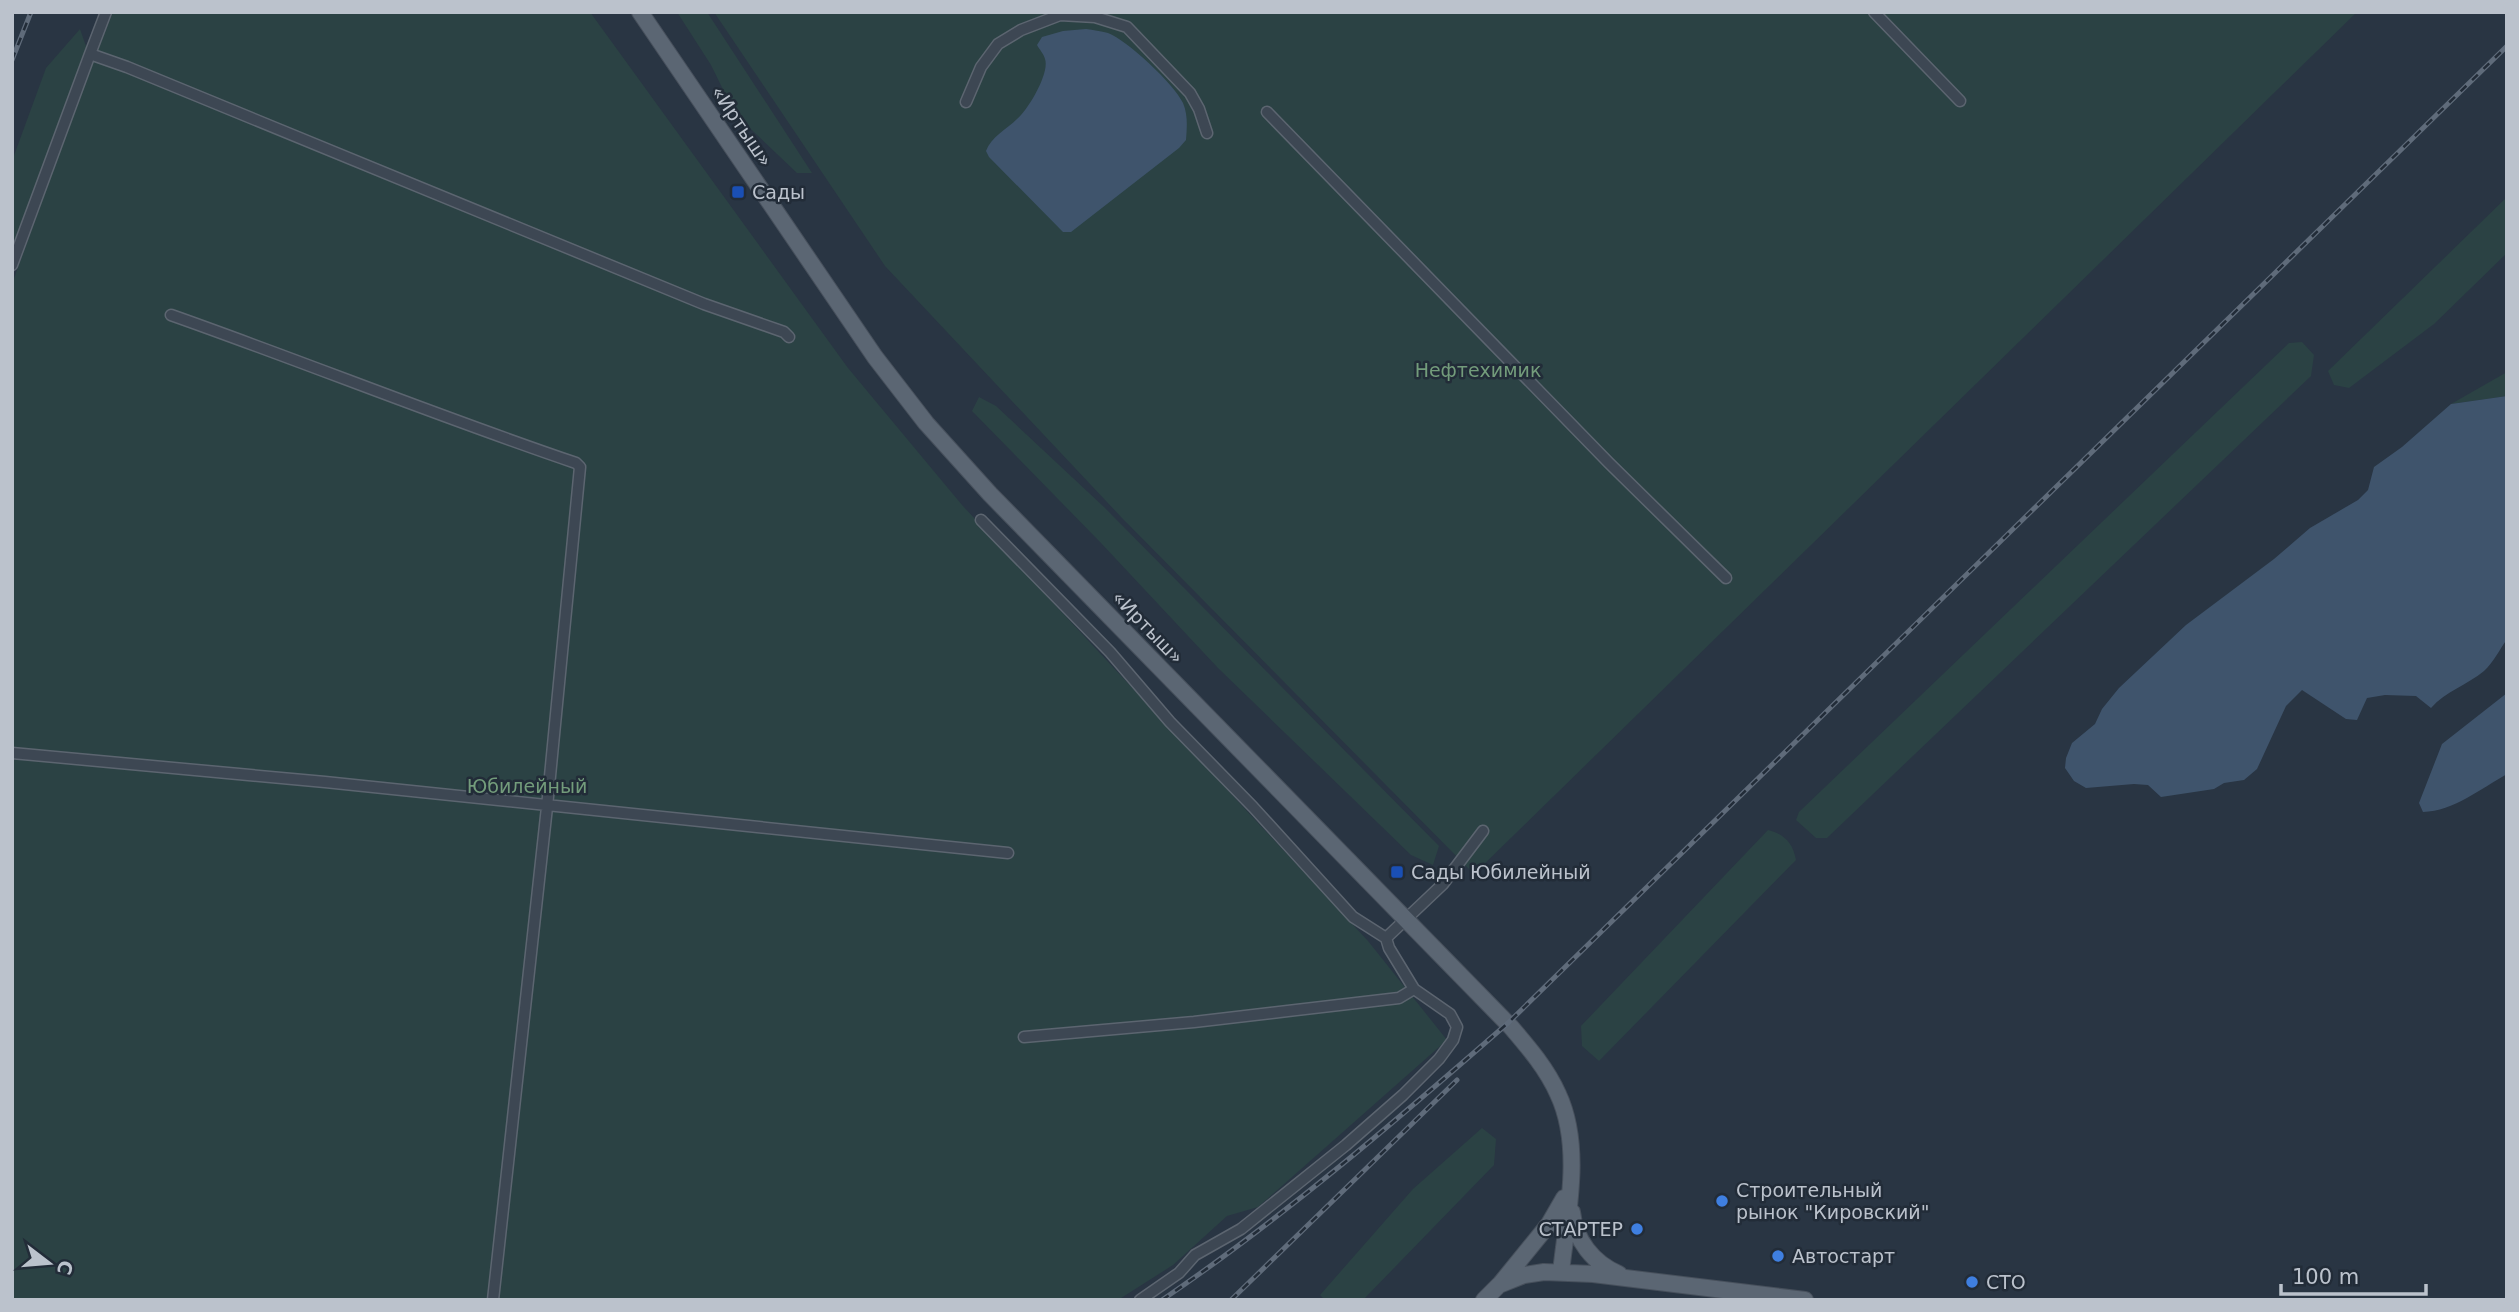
<svg xmlns="http://www.w3.org/2000/svg" width="2519" height="1312" font-family="'DejaVu Sans',sans-serif">
<rect width="100%" height="100%" fill="#293543"/>
<path fill="#2b4244" d="M113,12H590L848,368L962,505L1368,941L1447,1040L1258,1207L1227,1216L1173,1265L1118,1300H12V284L80,96Z
M677,12H707L812,173H797L735,114L711,65Z
M714,12H2357L1474,874L1122,518L885,266Z
M80,29L87,49L12,265V161L46,68Z
M2507,197V253L2434,324L2349,388L2334,385L2328,371Z
M2302,342L2314,355L2311,376L1827,838H1816L1796,820L1799,812L2289,343Z
M2507,372V396L2451,404Z
M979,397L996,406L1104,507L1439,846L1433,865L1411,855L1218,668L1101,543L972,411Z
M1768,830C1784,834 1793,843 1796,860L1599,1061L1582,1046L1581,1026Z
M1482,1128L1496,1139L1494,1165L1363,1300H1325L1320,1295L1413,1189Z"/>
<path fill="#3f546c" d="M1086,29C1093,30 1101,31 1108,33C1127,40 1174,84 1183,103C1188,115 1187,127 1186,140L1179,148L1071,232H1063L989,157L986,151C991,137 1007,129 1017,119C1028,110 1050,73 1045,59C1044,54 1039,49 1037,45L1042,37L1063,31Z
M2507,396V639C2500,649 2493,663 2484,671C2467,685 2446,691 2431,708L2416,696L2385,695L2367,698L2357,720L2346,719L2302,690L2286,706L2257,769L2244,780L2224,783L2214,789L2161,797L2148,785L2134,784L2086,788L2074,781L2065,768L2066,758L2072,743L2095,724L2102,709L2119,688L2186,625L2274,559L2310,528L2358,500L2368,490L2374,467L2402,447L2451,404Z
M2507,693V774C2480,789 2454,811 2423,812L2419,803L2442,744Z"/>
<g fill="none" stroke-linecap="round" stroke-linejoin="round">
<g stroke="#5c6570" stroke-width="13">
<path id="street" d="M106,12L90,54L127,67L704,304L784,332L789,337
M1874,12L1960,101
M966,102L981,67L998,44L1021,30L1060,15L1095,17L1127,27L1190,93L1199,109L1207,133
M1267,112L1609,463L1726,578
M12,265L90,54
M171,315C307,363 440,417 576,463L580,467L547,807L493,1300
M981,520L1110,652L1170,722L1253,807L1353,917L1386,938L1389,948L1414,989L1450,1014L1457,1027L1453,1040L1439,1059L1403,1095L1346,1145L1241,1229L1195,1255L1179,1273L1140,1300
M12,753L325,782L1008,853
M1386,938L1443,884L1483,831
M1024,1037L1194,1022L1399,998L1414,989"/>
</g>
<g stroke="#47505c" stroke-width="18">
<path id="primary" d="M640,12L875,357L926,423L990,494L1511,1027C1529,1048 1547,1069 1558,1094C1583,1147 1567,1216 1561,1272
M1572,1212C1575,1240 1593,1263 1619,1274
M1501,1283L1549,1224L1564,1198
M1484,1300L1499,1285L1524,1275L1544,1272L1593,1274L1805,1300"/>
</g>
<use href="#street" stroke="#3d4753" stroke-width="10"/>
<use href="#primary" stroke="#5b6673" stroke-width="16"/>
<g stroke="#5f6b7a" stroke-width="5">
<path id="rail" d="M12,60L31,12
M1162,1300C1284,1217 1397,1120 1508,1023L2507,46
M1231,1300L1457,1080"/>
</g>
<use href="#rail" stroke="#222c38" stroke-width="2.5" stroke-dasharray="8" stroke-linecap="butt"/>
</g>
<g fill="#1a4fb4" stroke="#222c38" stroke-width="2.5">
<rect x="731" y="185" width="14" height="14" rx="3.5"/>
<rect x="1390" y="865" width="14" height="14" rx="3.5"/>
</g>
<g fill="#3f7fe0" stroke="#222c38" stroke-width="2.5">
<circle cx="1722" cy="1201" r="7"/>
<circle cx="1637" cy="1229" r="7"/>
<circle cx="1778" cy="1256" r="7"/>
<circle cx="1972" cy="1282" r="7"/>
</g>
<g text-anchor="middle" stroke-width="5" stroke-linejoin="round" paint-order="stroke">
<g font-size="19" fill="#bbc2cc" stroke="#222c38">
<text transform="translate(742 126) rotate(56)" y="7">«Иртыш»</text>
<text transform="translate(1148 627) rotate(46)" y="7">«Иртыш»</text>
</g>
<g font-size="19" fill="#bbc2cc" stroke="#222c38" text-anchor="start">
<text x="752" y="199">Сады</text>
<text x="1411" y="879">Сады Юбилейный</text>
<text x="1736" y="1197">Строительный<tspan x="1736" dy="22">рынок "Кировский"</tspan></text>
<text x="1623" y="1236" text-anchor="end">СТАРТЕР</text>
<text x="1792" y="1263">Автостарт</text>
<text x="1986" y="1289">СТО</text>
</g>
<g font-size="19" fill="#739c7b" stroke="#222c38">
<text x="1478" y="377">Нефтехимик</text>
<text x="527" y="793">Юбилейный</text>
</g>
</g>
<rect width="2519" height="1312" fill="none" stroke="#bbc2cc" stroke-width="28"/>
<g transform="translate(49 1263) rotate(106)" stroke="#222c38" stroke-width="5" paint-order="stroke">
<path d="M0-5L12 26L0 18L-12 26Z" fill="#bbc2cc"/>
<text y="-10" font-size="19" font-weight="bold" text-anchor="middle" fill="#bbc2cc">С</text>
</g>
<path d="M2281 1284v10h145v-10" fill="none" stroke="#bbc2cc" stroke-width="3.5"/>
<text x="2292" y="1284" font-size="21" fill="#bbc2cc" stroke="#222c38" stroke-width="5" paint-order="stroke">100 m</text>
</svg>
